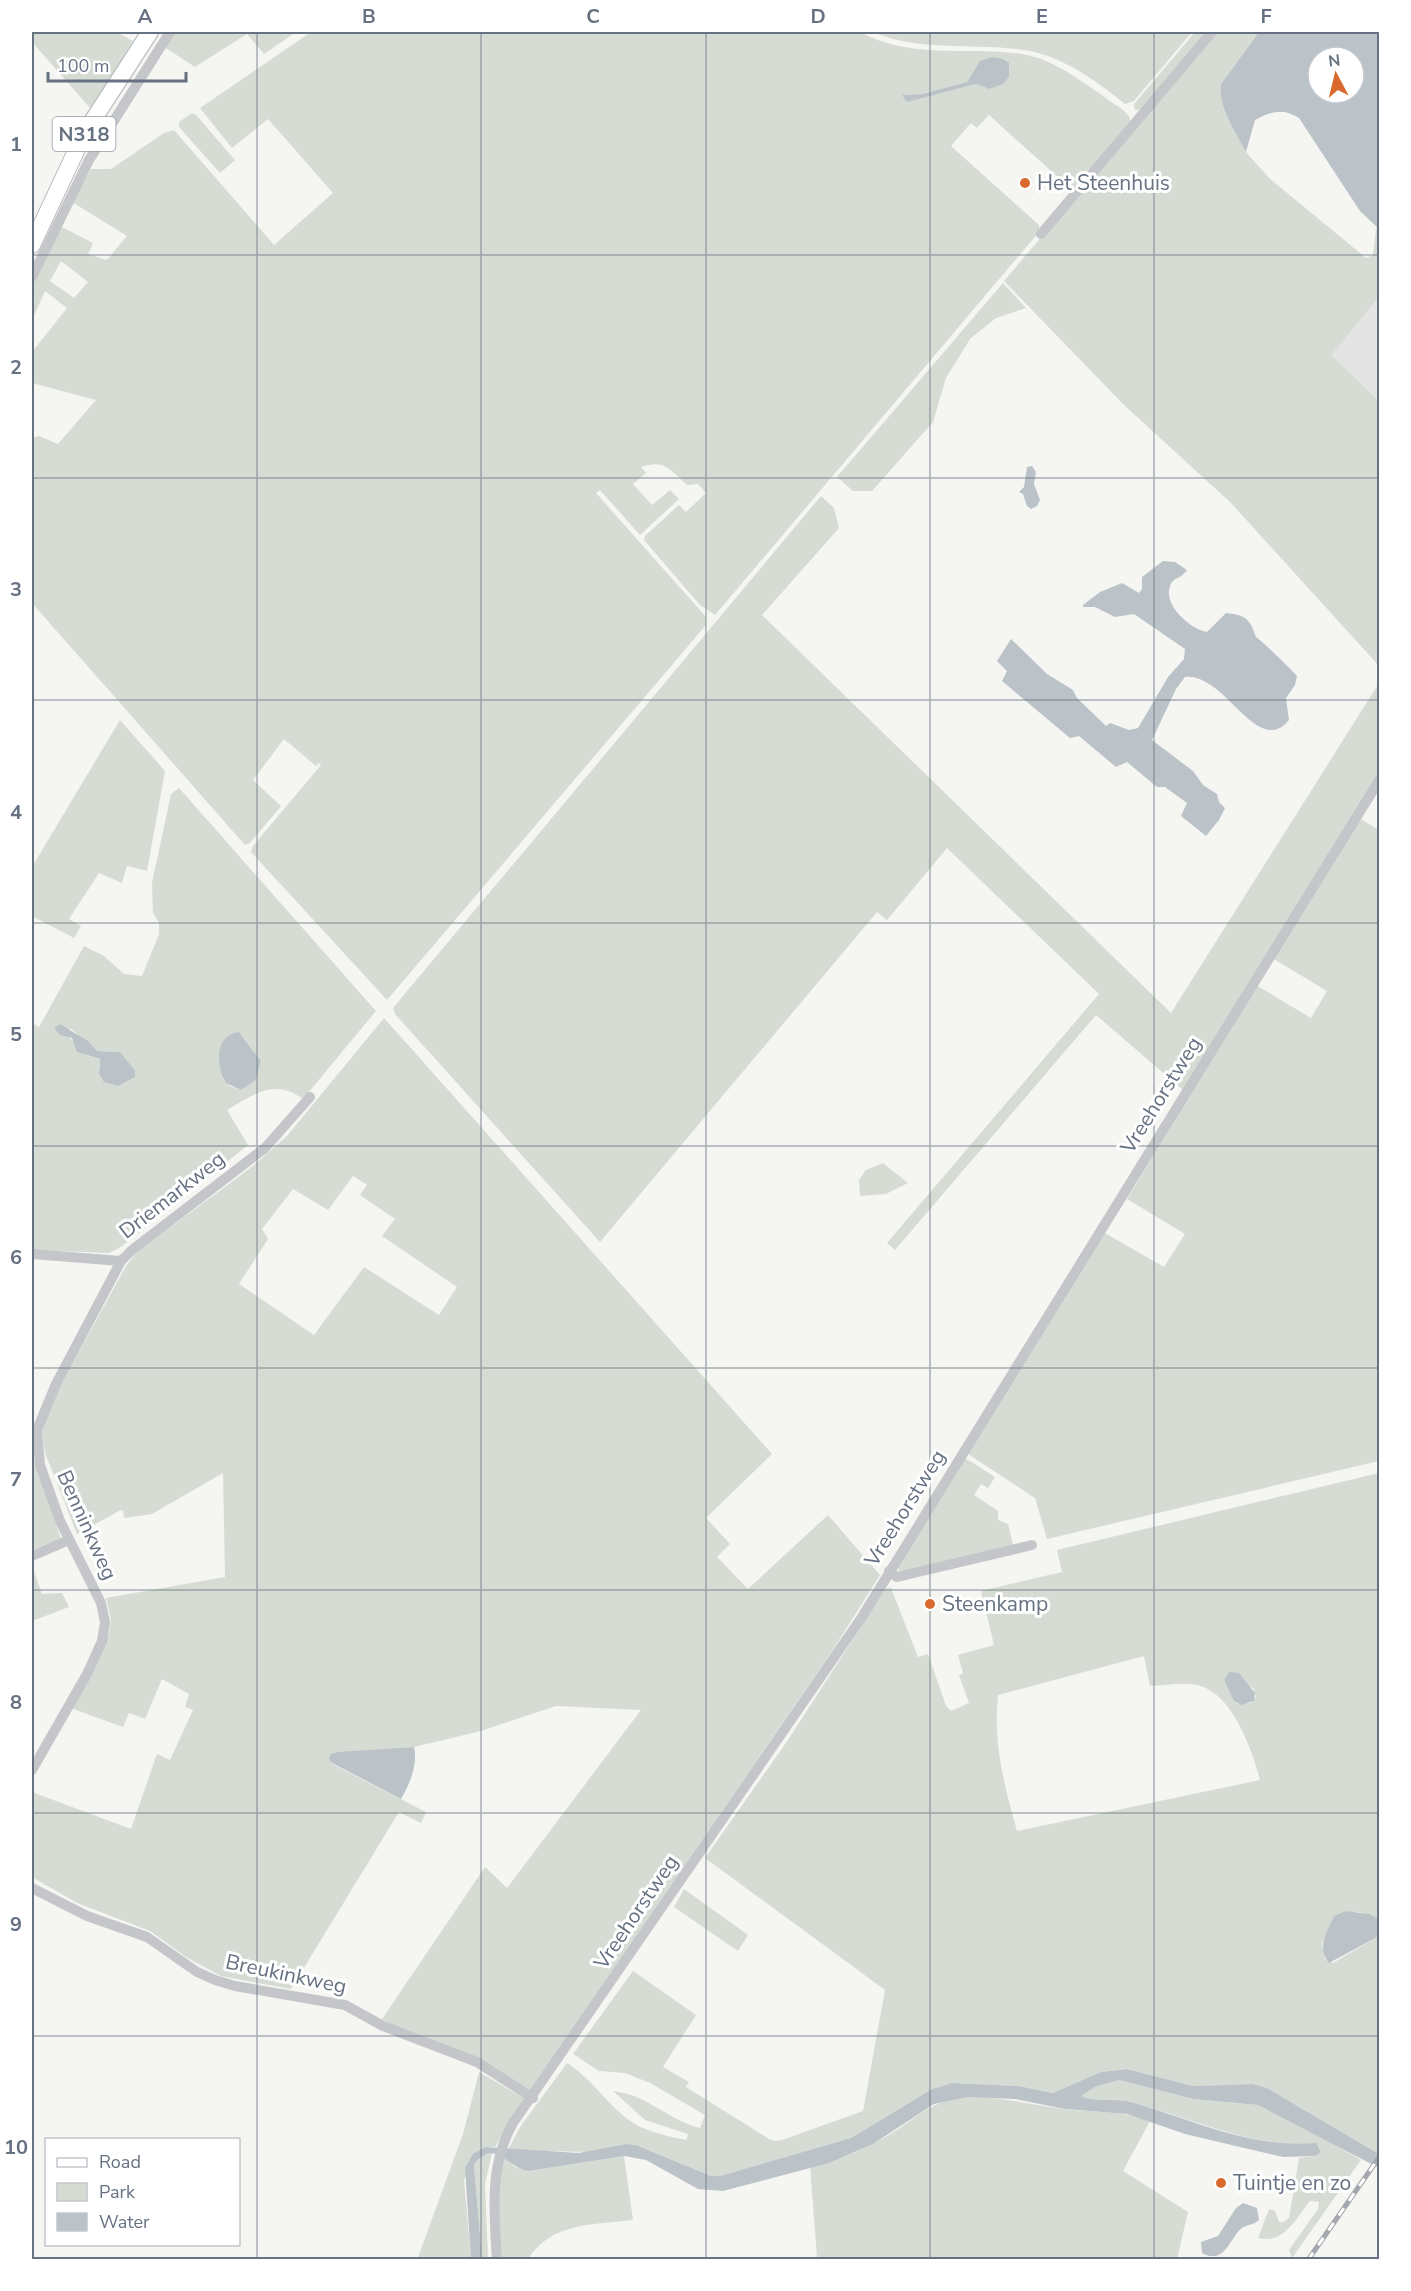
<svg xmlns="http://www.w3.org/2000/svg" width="1411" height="2291" font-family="'Nunito Sans',sans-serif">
<rect width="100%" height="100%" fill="#f5f5f2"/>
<path fill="#e3e4e3" d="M1379,297V401L1330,355Z"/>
<path fill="#d6dcd3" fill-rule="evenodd" d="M32,32H116L133,41L91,109L32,42Z
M175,32H296L264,54L247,34L195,67L164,47Z
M311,32H860C912,60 966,46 1022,54C1059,60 1091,89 1122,109L1129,116L1131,123L1074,188L1071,189L989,115L977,128L971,123L951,146L1039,225V232L715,615L700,605L644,540L645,536L679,505L686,512L706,493L698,484L687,485C670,470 665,459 641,467L646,473L633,484L652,505L670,490L679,499L640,535L600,490L596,493L706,617V625L387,1000L251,852L253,846L321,765L319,763L316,766L284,739L253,780L281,806L250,843L245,845L32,603V438L39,436L58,444L96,400L32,383V352L67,308L45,291L32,320V286L60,226L93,243L88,254L107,260L127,236L72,202L91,169H111L164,133L174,130L274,245L333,193L268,119L232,148L200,108ZM977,66L997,86L986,88L976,84L909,101L902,95L922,94L967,82ZM61,261L88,282L74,298L50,281Z
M873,32H1192L1134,101L1125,104C1095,80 1063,56 1024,50C973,42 923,53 873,32Z
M1195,32H1208L1142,109L1135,110L1134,104Z
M1215,32H1259L1221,84L1246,152L1269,178L1366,258L1373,255L1376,228L1379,229V297L1331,355L1379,401V666L1230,502L1124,405L1004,281Z
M192,113L196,115L235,160L220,173L179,127V122Z
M1003,283L1026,308L996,318L970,339L946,378L933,422L872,491H853L837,477Z
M821,496L834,508L839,528L762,615L1171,1013L1379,683V772L1183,1090L1096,1015L895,1250L887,1243L1099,994L947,848L887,920L877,912L600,1242L395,1014L393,1008Z
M120,720L165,771L147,871L127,866L122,883L99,873L69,919L81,926L74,938L32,916V867Z
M179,788L376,1011L303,1099C274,1078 255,1094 227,1110L248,1145L121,1247L109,1253L32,1250V1023L39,1027L84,946L104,956L124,974L142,976L159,934V923L153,913L152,883L171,794ZM70,1028L97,1051L120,1052L135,1070L99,1071L100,1059L88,1056L68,1036ZM234,1033L241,1034L261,1061L256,1080L241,1090L230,1086L223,1079L224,1042Z
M1359,818L1379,830V1461L1047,1539L1035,1498L968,1454L1103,1232L1164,1267L1185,1234L1127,1199L1256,985L1311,1018L1327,991L1272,958Z
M384,1018L772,1454L706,1518L730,1544L717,1557L748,1589L828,1515L880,1575L832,1651L530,2090L474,2056L403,2031L382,2019L485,1867L507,1888L641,1710L556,1706L477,1732L414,1747L331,1754L332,1764L426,1812L421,1823L399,1812L291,1989L221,1976L186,1957L150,1931L77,1903L32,1877V1792L131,1829L157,1754L170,1760L193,1710L185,1707L189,1694L162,1679L145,1719L129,1713L123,1727L73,1709L109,1633L111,1620L106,1598L225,1577L223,1473L152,1514L124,1518L123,1510L119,1511L77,1534L45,1453L41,1426L47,1410L126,1266L137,1252L253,1166L287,1136ZM353,1176L367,1185L360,1195L395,1219L382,1236L457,1287L439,1315L364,1267L314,1335L239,1284L268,1239L262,1229L293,1189L328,1210Z
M883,1163L908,1183L886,1194L860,1196L859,1180L866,1170Z
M32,1453L61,1539L32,1550Z
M965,1458L995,1477L988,1488L981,1484L974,1495L998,1511V1520L1008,1524L1013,1545L900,1572L897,1567Z
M1379,1473V1919C1363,1911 1350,1909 1334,1916L1322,1944L1325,1959L1333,1963L1379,1936V2154L1267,2088L1253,2084L1193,2086L1127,2069L1101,2072L1054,2093L1019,2086L952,2083L932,2089L851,2138L720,2176H711L636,2145L626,2144L589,2152L508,2150L520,2127L567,2063C592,2079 606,2103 629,2120C646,2132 667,2136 686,2140L688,2134L645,2120L613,2091C648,2095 668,2120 700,2128L705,2115L650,2083L625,2073L599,2071L573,2054L633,1971L696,2015L663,2067L689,2082L686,2087L769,2139L775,2141L782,2140L863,2111L885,1990L705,1858L788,1740L886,1588H891L918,1657L928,1654L946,1706L951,1711L969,1703L959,1675L963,1673L958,1655L994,1645L981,1591L1062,1572L1057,1550ZM1144,1656L1150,1686C1165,1685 1183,1682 1198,1685C1233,1694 1252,1750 1260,1780L1017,1831C1004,1785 993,1743 998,1695ZM1224,1680L1253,1688L1256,1697L1251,1703L1237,1704Z
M32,1566L42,1594L62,1593L69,1607L32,1621Z
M684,1889L748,1935L738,1951L674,1907Z
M479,2072L524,2098L495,2147H485L464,2179L471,2259L417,2260L463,2134Z
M1119,2080L1193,2099L1258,2105L1299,2124L1361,2160L1292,2258L1289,2250L1318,2209L1319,2202L1310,2201C1297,2217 1284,2245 1258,2238L1269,2209L1275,2211L1279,2222H1284L1289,2218L1299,2158L1315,2156L1316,2144C1251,2148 1192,2118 1131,2102C1117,2098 1092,2102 1081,2096L1095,2087Z
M968,2097C1002,2097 1030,2104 1064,2109C1094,2113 1122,2110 1150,2121L1123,2171L1188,2212L1177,2259L791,2260L817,2257L810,2166C841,2160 870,2147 897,2130C925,2111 933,2101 968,2097Z
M492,2153L485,2184L488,2259H482L474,2165L483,2156Z
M503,2155L515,2167L529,2171L624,2156L633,2220C593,2225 552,2222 528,2259L500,2260L496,2212Z"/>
<path fill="#bbc3c9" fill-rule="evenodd" d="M1259,32H1379V229L1360,211L1299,118C1283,108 1271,111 1255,120L1246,152C1236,132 1218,107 1221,84ZM1318,57H1354V93H1318Z
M992,57L1003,59L1009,63V77L1003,84L989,89L976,84L907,102L902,95L922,94L967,82L980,61Z
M1032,466L1036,472L1034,484L1040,500L1037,506L1031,509L1027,506L1023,494L1019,492L1024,487L1027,467Z
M1163,561L1175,562L1187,570C1183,578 1173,577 1170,586C1163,605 1190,629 1207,632L1226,613C1247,615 1250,620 1256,637C1260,639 1295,673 1297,676L1295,685L1286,698L1289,720C1257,759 1226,673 1185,677L1176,689L1152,740L1193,771L1203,785L1217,794L1219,802L1225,808L1219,820L1206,836L1181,816L1187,803L1165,787H1157L1127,762L1116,767L1079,736L1070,738L1002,681L1007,671L997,661L1011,639L1047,674L1073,690L1077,698L1106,726L1110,723L1129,730L1138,728L1168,677L1184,659L1185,649L1134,614L1115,617L1095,607H1083V605L1100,592L1122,583L1139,593L1142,589V577Z
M60,1024L88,1041L97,1051L120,1052L135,1070V1077L118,1086L104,1082L99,1074L100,1059L77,1052L72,1038L60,1035L54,1028Z
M239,1032L261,1061L256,1080L241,1090L226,1083C216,1067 214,1035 239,1032Z
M1229,1672L1239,1673L1255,1693L1254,1701L1241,1705L1234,1701L1224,1680Z
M414,1747C418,1764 410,1784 401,1799L332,1763L329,1759L331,1754L338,1752Z
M1346,1911L1369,1914L1379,1919V1936L1329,1963C1316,1948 1327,1932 1334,1916Z
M1127,2069L1193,2086L1253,2084L1267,2088L1379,2154V2168L1258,2105L1193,2099L1119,2080L1095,2087L1081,2096C1092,2102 1116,2098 1131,2102C1191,2119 1251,2149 1316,2143L1321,2152L1315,2156L1283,2157L1185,2134L1127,2114L1065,2109L1015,2099L968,2097L934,2104L873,2144L829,2163L723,2191L698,2189L646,2160L624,2156L529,2171C507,2169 496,2136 474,2165L482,2259L471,2260L465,2168L473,2154L485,2147L579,2153L626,2144L636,2145L711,2176H720L851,2138L932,2089L952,2083L1019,2086L1053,2093L1101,2072Z
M1243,2203L1257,2208L1259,2220C1254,2225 1248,2224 1242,2228C1230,2237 1225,2266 1202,2253L1201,2242L1218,2236L1236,2208Z"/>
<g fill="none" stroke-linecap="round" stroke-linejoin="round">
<g stroke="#b4b8bc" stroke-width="18">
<path id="primary" d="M32,245L84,134L150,32"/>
</g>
<path stroke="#c4c6ca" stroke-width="10" d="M1041,234L1212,32
M32,277L89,160L170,32
M32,1254L121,1261
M32,1556L69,1540
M889,1571L897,1577L1032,1545
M32,1770L87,1674L102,1641L105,1622L101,1603L60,1521L40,1465L37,1430L56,1384L121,1261L132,1250L265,1148L310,1097
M32,1888L87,1916L147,1937L197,1972L215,1980L235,1986L345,2005L383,2026L477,2062L533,2098
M497,2260C494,2212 489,2165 513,2123L862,1617L1380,779"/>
<use href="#primary" stroke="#fff" stroke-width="16"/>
<g stroke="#a4a8ae" stroke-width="5">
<path id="rail" d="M1308,2260L1380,2156"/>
</g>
<use href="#rail" stroke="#fff" stroke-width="3" stroke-dasharray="9" stroke-linecap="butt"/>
</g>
<path fill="none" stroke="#667282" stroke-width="1.5" stroke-opacity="0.55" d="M257,32V2260M481,32V2260M706,32V2260M930,32V2260M1154,32V2260M32,255H1380M32,478H1380M32,700H1380M32,923H1380M32,1146H1380M32,1368H1380M32,1590H1380M32,1813H1380M32,2036H1380"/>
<g fill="#da692d" stroke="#fff" stroke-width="2">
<circle cx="1025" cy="183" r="6"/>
<circle cx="930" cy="1604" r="6"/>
<circle cx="1221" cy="2183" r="6"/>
</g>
<g text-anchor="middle" stroke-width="6" stroke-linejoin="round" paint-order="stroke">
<rect fill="#fff" stroke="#949ca8" stroke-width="1.5" x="52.5" y="117" width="63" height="34" rx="4.5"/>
<g font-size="20" font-weight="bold" fill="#667282">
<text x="84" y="141">N318</text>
</g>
<g font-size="21" fill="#667282" stroke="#fff" text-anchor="start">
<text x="1037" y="190">Het Steenhuis</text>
<text x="942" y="1611">Steenkamp</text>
<text x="1233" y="2190">Tuintje en zo</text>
</g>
<g font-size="21" fill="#667282" stroke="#fff">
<text transform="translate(1161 1095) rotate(-58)" y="7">Vreehorstweg</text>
<text transform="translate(172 1195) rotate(-38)" y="7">Driemarkweg</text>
<text transform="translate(905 1508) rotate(-58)" y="7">Vreehorstweg</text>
<text transform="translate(87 1525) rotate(66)" y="7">Benninkweg</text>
<text transform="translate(636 1912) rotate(-56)" y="7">Vreehorstweg</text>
<text transform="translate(286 1974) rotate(12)" y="7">Breukinkweg</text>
</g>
</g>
<rect width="1411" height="2291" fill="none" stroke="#ffffff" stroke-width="66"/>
<rect x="45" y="2138" width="195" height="108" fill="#ffffff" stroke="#c2c7cd" stroke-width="1.5"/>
<rect x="57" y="2158" width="30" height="9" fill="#ffffff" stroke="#c2c7cd" stroke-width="1.5"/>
<text x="99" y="2168" font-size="18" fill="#667282">Road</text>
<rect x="57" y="2183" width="30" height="18" fill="#d6dcd3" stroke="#c2c7cd" stroke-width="1.5"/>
<text x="99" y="2198" font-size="18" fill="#667282">Park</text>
<rect x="57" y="2213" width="30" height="18" fill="#bbc3c9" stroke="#c2c7cd" stroke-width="1.5"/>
<text x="99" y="2228" font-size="18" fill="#667282">Water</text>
<g transform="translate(1336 75) rotate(353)"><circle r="28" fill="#ffffff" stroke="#c2c7cd" stroke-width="1.5"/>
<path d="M0-4.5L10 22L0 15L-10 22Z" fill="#da692d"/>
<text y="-9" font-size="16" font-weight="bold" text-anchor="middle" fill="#667282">N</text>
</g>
<path d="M48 72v9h138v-9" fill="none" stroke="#667282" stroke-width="3"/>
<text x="57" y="72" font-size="18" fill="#667282" stroke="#ffffff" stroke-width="4.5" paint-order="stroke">100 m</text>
<rect x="33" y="33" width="1345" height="2225" fill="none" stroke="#667282" stroke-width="2"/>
<g font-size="20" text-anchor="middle" font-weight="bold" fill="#667282">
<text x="145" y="23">A</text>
<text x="369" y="23">B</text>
<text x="593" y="23">C</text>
<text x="818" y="23">D</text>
<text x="1042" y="23">E</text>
<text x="1266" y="23">F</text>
<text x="16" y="151">1</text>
<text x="16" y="374">2</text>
<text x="16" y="596">3</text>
<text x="16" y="819">4</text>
<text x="16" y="1041">5</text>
<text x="16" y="1264">6</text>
<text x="16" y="1486">7</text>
<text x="16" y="1709">8</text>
<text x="16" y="1931">9</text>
<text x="16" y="2154">10</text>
</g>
</svg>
